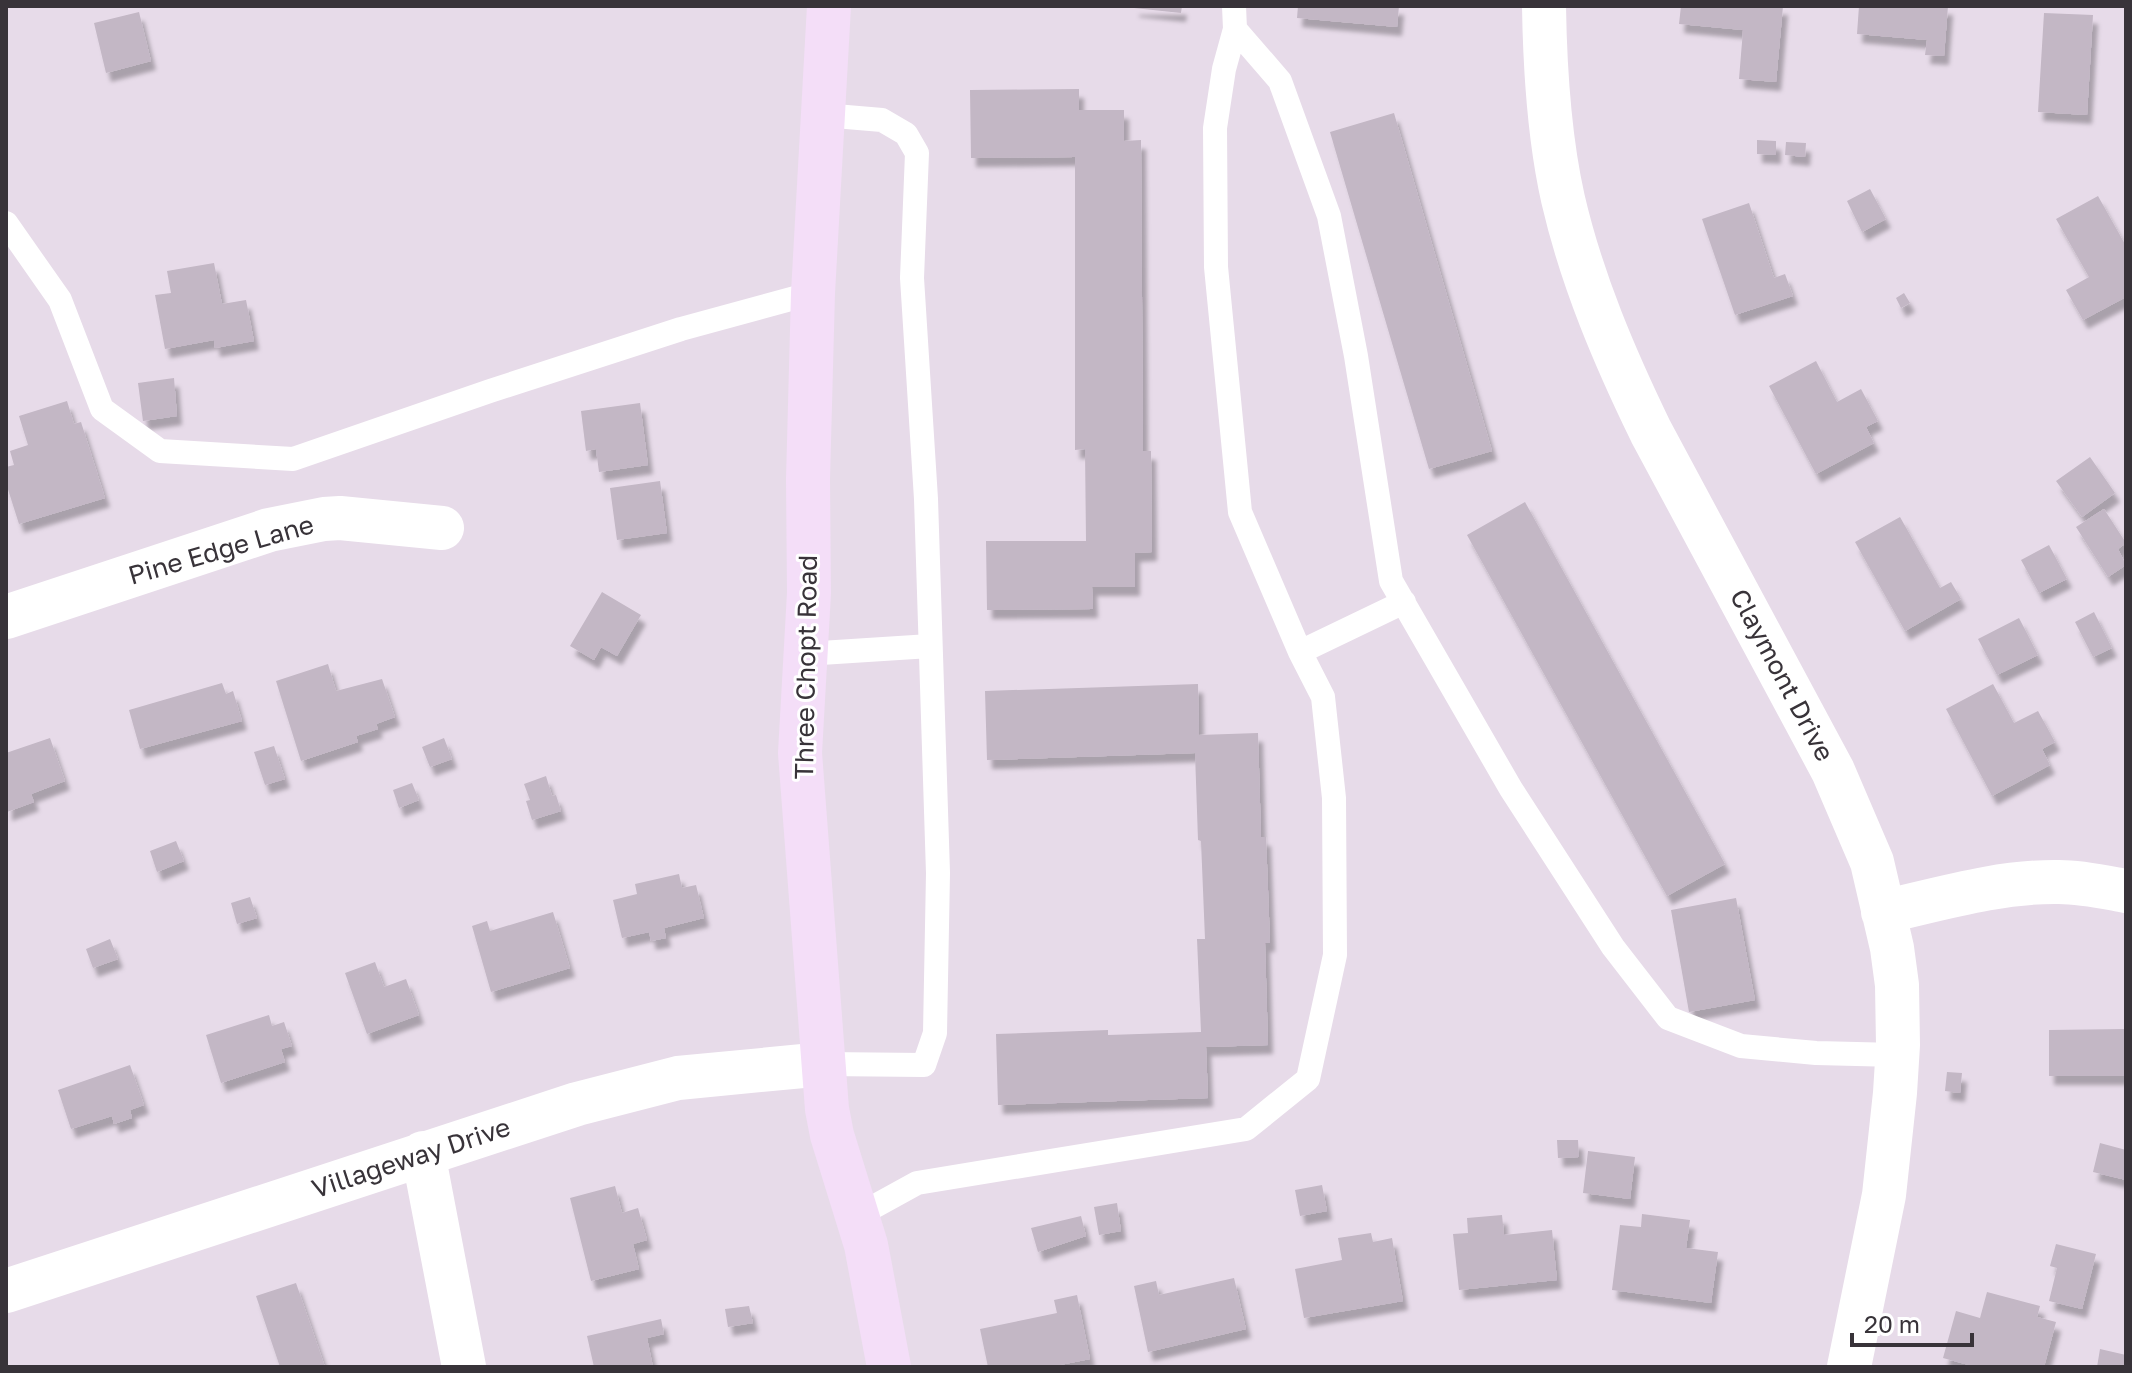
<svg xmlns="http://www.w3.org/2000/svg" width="2132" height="1373" font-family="'Golos Text',sans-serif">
<defs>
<filter id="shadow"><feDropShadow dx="5" dy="9" stdDeviation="2" flood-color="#0004"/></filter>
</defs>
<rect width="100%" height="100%" fill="#e7dbe9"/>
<path fill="#c3b7c5" filter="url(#shadow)" d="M1134,6H1182L1181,13L1134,8Z
M1298,6H1399L1397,27L1297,18Z
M1681,6H1783L1776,82L1739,79L1743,30L1679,24Z
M1859,6H1948L1944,56L1925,55L1927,40L1857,34Z
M139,12L151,61L106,73L94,23Z
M2044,13L2093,15L2087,115L2038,112Z
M1079,89V110H1124V141L1141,140L1143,451H1151L1152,552L1135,553V587H1092L1093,609L987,610L986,541H1086L1085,449L1075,450V157L971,158L970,90Z
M1394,113L1492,451L1429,469L1330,132Z
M1757,140L1776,141V155L1757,154Z
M1786,142L1806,143L1805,157L1785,155Z
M1870,189L1886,219L1862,232L1847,201Z
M2098,196L2126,246V297L2083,320L2066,290L2089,277L2056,219Z
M1749,203L1774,278L1785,274L1793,296L1735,315L1702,219Z
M214,263L222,304L246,300L254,341L215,348L214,340L165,349L155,295L171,293L167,271Z
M1904,293L1910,303L1901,308L1896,298Z
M1816,361L1837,402L1861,389L1878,421L1866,427L1874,443L1816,474L1769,386Z
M174,378L177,416L143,421L138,383Z
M67,401L74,424L81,422L105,498L19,524L6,483V467L14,465L10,451L28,445L19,416Z
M640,403L648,465L599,472L596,449L586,451L581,411Z
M2090,457L2115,493L2082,517L2056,481Z
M660,481L667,533L617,540L610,488Z
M1525,502L1725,864L1667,896L1467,535Z
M2104,509L2126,543L2118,549L2126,565L2108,577L2076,527Z
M1900,517L1940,588L1951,582L1961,599L1905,631L1855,542Z
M2049,545L2067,579L2039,593L2021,560Z
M602,592L641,615L617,656L601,647L594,660L570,646Z
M2094,612L2112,648L2093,657L2075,622Z
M2019,618L2038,655L1997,675L1978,639Z
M328,664L336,691L382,679L395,717L376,724L378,729L356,736L358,742L301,761L276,681Z
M222,683L226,694L233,691L242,721L140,749L129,710Z
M1198,684L1199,735L1258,733L1261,837H1266L1270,943H1265L1268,1045L1206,1047L1208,1098L998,1105L996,1034L1108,1030V1035L1201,1032L1197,939H1205L1201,841L1198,840L1195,753L987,760L985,691Z
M1993,684L2014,723L2038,711L2055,742L2042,749L2050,765L1992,796L1946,709Z
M50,738L65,781L31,794L34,802L7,812L6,753Z
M444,738L452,759L430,767L422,747Z
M274,746L285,779L265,785L254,752Z
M546,776L552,796L556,795L561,811L532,820L526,801L530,800L524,784Z
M412,783L419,800L399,808L393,790Z
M176,841L184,861L157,872L150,851Z
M679,874L682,888L696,885L704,918L664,928L666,938L651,941L649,932L622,938L613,900L637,894L635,884Z
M250,897L257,918L237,924L231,903Z
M1736,898L1755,1000L1689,1012L1671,910Z
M553,912L570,968L491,992L472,926L487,921L490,931Z
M110,939L118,959L93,968L86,949Z
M375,962L384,987L406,979L419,1015L367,1034L345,973Z
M269,1015L272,1026L284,1022L292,1046L281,1049L285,1062L221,1083L206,1035Z
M2126,1029V1076H2049V1030Z
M130,1065L144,1105L130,1110L132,1118L114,1124L112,1116L71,1129L58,1090Z
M1947,1072L1962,1073L1960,1093L1945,1091Z
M1557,1140H1578L1579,1157L1558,1158Z
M2100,1143L2126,1150V1180L2093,1172Z
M1588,1151L1635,1157L1630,1199L1583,1193Z
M1322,1185L1327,1211L1300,1216L1295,1190Z
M615,1186L622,1213L638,1208L647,1240L633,1244L639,1269L591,1281L570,1198Z
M1117,1203L1121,1231L1099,1235L1094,1207Z
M1642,1214L1690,1220L1686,1248L1718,1252L1711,1303L1612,1290L1620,1225L1641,1227Z
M1502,1215L1504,1235L1552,1230L1557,1280L1459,1290L1453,1234L1468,1233L1467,1218Z
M1081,1216L1086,1236L1038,1252L1031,1228Z
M1371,1233L1373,1242L1392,1238L1403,1301L1304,1318L1295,1269L1342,1260L1338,1238Z
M2056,1244L2096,1254L2082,1309L2049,1301L2057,1268L2050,1266Z
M1234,1278L1246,1329L1148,1352L1134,1286L1156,1281L1159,1295Z
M296,1283L325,1367H280L256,1296Z
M1987,1292L2040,1306L2037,1317L2056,1322L2044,1367H1976L1943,1358L1956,1311L1980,1318Z
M1077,1295L1090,1359L1050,1367H988L980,1329L1057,1313L1054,1300Z
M749,1306L753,1323L728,1327L725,1309Z
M661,1319L664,1334L647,1338L653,1367H594L587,1336Z
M2100,1349L2126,1355V1367H2097Z"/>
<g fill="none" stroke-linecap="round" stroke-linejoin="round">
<path stroke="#fff" stroke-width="24" d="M1235,29L1280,81L1329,216L1356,356L1391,581L1511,789L1613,947L1668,1018L1741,1046L1816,1053L1897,1055
M823,115L882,120L906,134L917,153L912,278L926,499L938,873L935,1033L924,1065L824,1064
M6,223L60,300L102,409L160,451L293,459L490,391L681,329L813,293
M1300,652L1404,602
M805,654L930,646
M857,1216L917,1183L1246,1129L1308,1079L1335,955L1334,798L1323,697L1300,652L1240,512L1216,267L1215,128L1224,69L1235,29L1234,6"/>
<path stroke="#fff" stroke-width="44" d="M1544,6C1545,70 1549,137 1563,199C1582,281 1615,358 1651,432L1833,771L1872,862L1892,948L1897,985L1898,1045L1895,1093L1884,1195L1849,1367
M6,617L269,530L324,519L340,518L442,528
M1883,912C1940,899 2000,881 2059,882C2082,882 2104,887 2126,891
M423,1153L464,1367
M6,1291L577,1104L678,1078L824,1064"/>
<path stroke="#f4def8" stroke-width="44" d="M829,6L813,293L808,479L809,593L800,753L827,1109L832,1135L866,1245L889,1367"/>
</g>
<g text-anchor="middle" stroke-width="6" stroke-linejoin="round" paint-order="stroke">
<g font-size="26" fill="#383339" stroke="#fff">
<text transform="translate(221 550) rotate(-16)" y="9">Pine Edge Lane</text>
<text transform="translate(806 667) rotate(-89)" y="9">Three Chopt Road</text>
<text transform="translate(1782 675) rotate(62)" y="9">Claymont Drive</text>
<text transform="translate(411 1158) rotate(-18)" y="9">Villageway Drive</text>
</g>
</g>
<rect width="2132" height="1373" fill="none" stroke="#383339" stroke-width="16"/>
<path d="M1852 1333v12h120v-12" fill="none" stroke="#383339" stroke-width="4"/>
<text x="1864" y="1333" font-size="24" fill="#383339" stroke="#ffffff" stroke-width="6" paint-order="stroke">20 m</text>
</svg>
